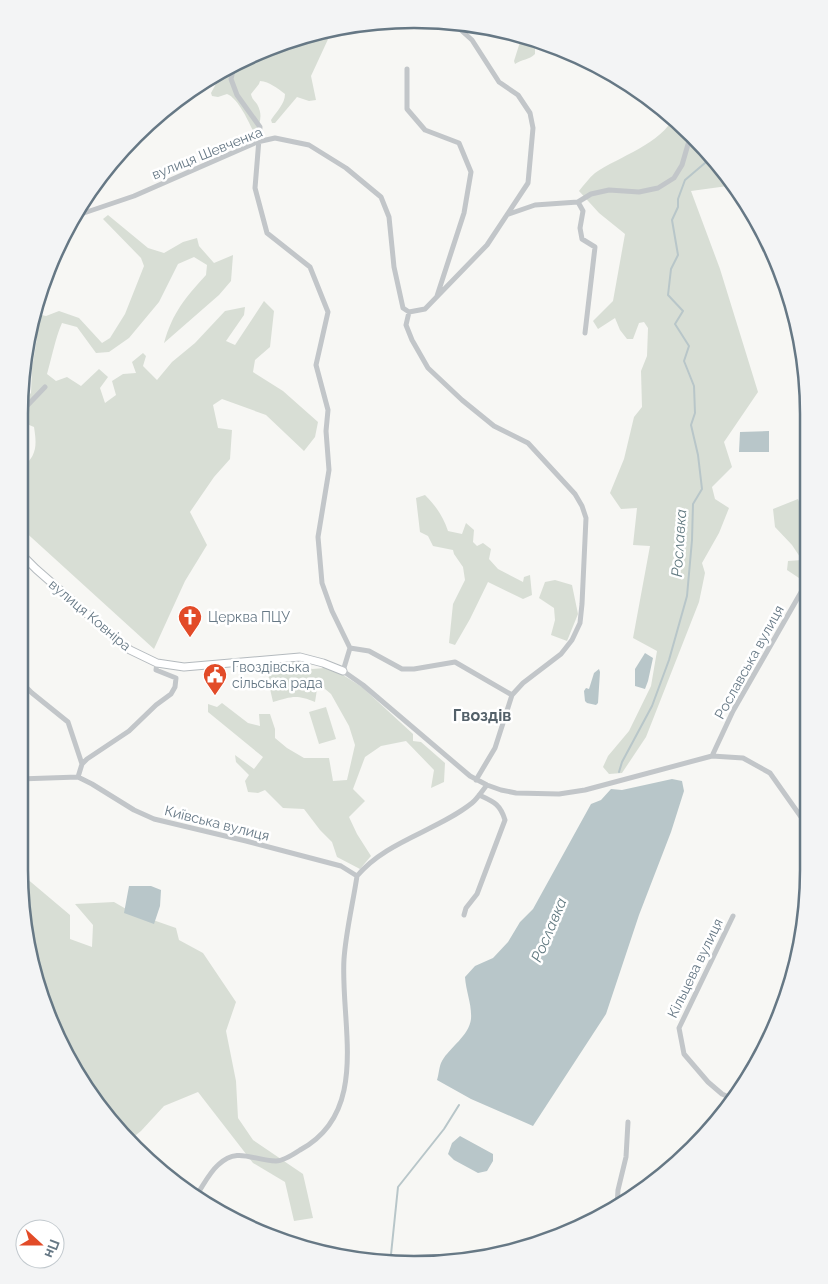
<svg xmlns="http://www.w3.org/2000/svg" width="828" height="1284" font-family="Raleway,sans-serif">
<rect width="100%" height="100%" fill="#f7f7f4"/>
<path fill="#d8ded5" d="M338,28L333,30L330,35L311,76L316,100L309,101L297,97L275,123H272L271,120C276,112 285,104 285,94C277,88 270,82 260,81L259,84L251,94C252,99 254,100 257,104C263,115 260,121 257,132L254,133C249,122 238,98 227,94L218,97L212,96L211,93L218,80L216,74C253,51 296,35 338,28Z
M513,33L535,39V54C529,60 522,59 515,64L514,61L520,42Z
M674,116L728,174L735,185L691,191L720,269L758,392L724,442L732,467L712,487L715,499L729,508L719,533L702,563L705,573L699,602L646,737L622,773L609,774L603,767L608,756L629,731L651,686L657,651L633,638L650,546L633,545L637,508L621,509L610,493L624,459L634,417L642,407L641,371L647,356L648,328L644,322L639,323L633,339H627L620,330L615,318L598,329L593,321L613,301L625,234L599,213L579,191C584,185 589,178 595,173C618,157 663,143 674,116Z
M108,215L148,248L164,253L183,242L197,238L199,246L214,263L233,255L231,281L219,295L164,343C173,312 185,298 206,275L207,265L194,257L178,264L159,302L129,338L109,352L96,353L77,327L62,323C55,339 52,357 47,374L56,381L67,377L81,386L99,369L108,377L100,388L105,403L116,395L112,381L123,374L136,373L132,362L143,353L146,356L143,366L157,380L172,362L195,343L225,311L245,307L244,315L226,341L235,345L264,301L274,311L270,347L255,360L253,372L283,391L318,422L315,437L304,451L266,415L222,399L213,405L218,428L232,430L230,459L214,477L190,512L207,545L185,581L154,649L21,528V469C37,456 37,446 34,427L22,422V402L31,393L32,368L37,338L34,322L37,314L46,316L59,311L79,318L102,343L110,338L125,314L144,266L141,258L103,219Z
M425,495C436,506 443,516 448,531L462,534L466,523L474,530L473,542L477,546L483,543L491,549L489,559L498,569L523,582L524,577L530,575L532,595L523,599L488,582L470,619L455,645L449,643L453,604L465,580L463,567L454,554L453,550L433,546L428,536L420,532L416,498Z
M798,499L805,517L808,518V572L802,580L787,570L788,561L802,560L792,545L775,527L773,509Z
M555,580L572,585L578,614L567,641L551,635L555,620L554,608L539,598L545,582Z
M297,661L312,669L325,668L343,675L362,687L413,734V741L421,742L445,763L444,782L431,788L434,770L406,741L381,746L365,757L353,789L365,801L349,817L357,834L371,856L360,869L337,857L332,842L320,830L304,809L283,808L265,790L258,793L248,792L245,781L249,775L236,762L235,755L254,769L263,757L208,712V704L217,707L222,703L248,723L260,726L259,714H270L275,729V738L287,748L304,758H329L333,781L347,780L355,745L349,726L331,694L318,683L315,702C296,694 291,697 273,702L268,680L272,666L286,665Z
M326,707L336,739L319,744L309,712Z
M19,872L70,915V939L92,947L93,925L75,904L114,902L133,913L176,928L179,940L203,953L236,1002L226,1031L236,1081L238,1118L253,1140L303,1174L313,1218L294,1221L285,1182L253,1163L198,1092L164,1106L141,1131L131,1139L86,1090L40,997Z"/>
<path fill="#b8c6c9" d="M769,431V452H739L740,432Z
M645,653L653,658L648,681L645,689L635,686V669Z
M599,669L600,672L598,703L596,705L587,703L585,701L584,691L586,688L589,689L594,673Z
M672,779L682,781L684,791L671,832L639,915L606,1014L533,1126L471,1099L437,1080C439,1074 439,1066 442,1061C450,1047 469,1036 471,1019C472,1004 466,992 465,977L475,966L493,958L508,942L520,922L533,909L591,804L601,800L611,789L622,790Z
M129,886H151L161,890L160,906L154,924L124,913Z
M460,1136L493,1154V1161L487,1171L478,1173L454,1160L448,1154L452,1143Z"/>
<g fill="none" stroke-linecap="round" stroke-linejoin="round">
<path stroke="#b8c6c9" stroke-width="2" d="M619,772L622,762L652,706L669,660L687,596L692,540L693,504L702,489L698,455L691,425L695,413L694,386L684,361L689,346L675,324L683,311L668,295L671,269L678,255L672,220L678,207V199L685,180L712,157
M390,1264L398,1187L444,1129L459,1105"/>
<g stroke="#b4babe" stroke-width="9">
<path id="secondary" d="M21,554L36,569L109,633L130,650L157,663L184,667L300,657L323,663L343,671"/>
</g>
<path stroke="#c2c6c9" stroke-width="5" d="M235,62L231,79L237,95L260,127L255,188L267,233L310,267L328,312L316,365L328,410L326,431L329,470L318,537L322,583L332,611L350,648L343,671L363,685L470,776L487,785L501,790L516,793L559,794L585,790L712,756L743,758L770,773L806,824
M407,69V109L425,130L459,143L471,172L464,213L437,296
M578,202L591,194L609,190L639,192L658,188L674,178L682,165L691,134
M509,214L535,205L578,202L583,211L580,228L582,239L595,247L585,333
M75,216L134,196L257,142L275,138L309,145L346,168L381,197L389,217L394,267L403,308L409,312L406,325L412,340L428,368L462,400L494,426L528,443L575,494L582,506L586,518L582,604L580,623L572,640L561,654L523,683L512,695L495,748L476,780
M409,312L425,309L487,245L528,183L533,128L530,113L518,95L499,82L472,40L452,22
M22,411L45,387
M350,648L369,651L402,669H414L455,662L512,695
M20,681L32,693L68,722L82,764
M712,756L733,711L808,580
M807,761L804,739L807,728
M78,777L82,764L87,759L129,731L156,705L171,694L175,687L176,678L156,670L157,663
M19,779L78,777L92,784L134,810L154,819L246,841L341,866L357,876
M464,915L466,908L477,894L505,820C500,804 494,802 479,795
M731,1098L722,1094L708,1082L684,1054L679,1028L733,916
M196,1196C203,1186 209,1173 218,1165C238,1146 253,1161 276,1161C283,1161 294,1154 300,1150C371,1112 340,1023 344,959C346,931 353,903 357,876C386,841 437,831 472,803C477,799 482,791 487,785
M619,1205L636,1197
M617,1206L618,1190L626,1157L628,1122"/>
<use href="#secondary" stroke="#fff" stroke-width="7"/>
</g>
<defs>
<g id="church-pin" transform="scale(1.25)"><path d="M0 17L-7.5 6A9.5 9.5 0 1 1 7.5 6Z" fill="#e24b28" stroke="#fff"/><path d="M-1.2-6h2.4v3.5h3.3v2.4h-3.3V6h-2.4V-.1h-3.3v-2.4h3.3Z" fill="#fff"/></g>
<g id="civic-pin" transform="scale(1.25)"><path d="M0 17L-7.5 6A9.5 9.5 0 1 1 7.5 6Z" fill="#e24b28" stroke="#fff"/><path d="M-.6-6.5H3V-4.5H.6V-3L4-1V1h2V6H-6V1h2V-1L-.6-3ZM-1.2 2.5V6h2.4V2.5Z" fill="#fff"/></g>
</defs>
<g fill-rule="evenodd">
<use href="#church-pin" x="190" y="617"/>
<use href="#civic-pin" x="215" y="675"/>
</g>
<g text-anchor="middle" stroke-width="5" stroke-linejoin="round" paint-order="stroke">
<g font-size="14" fill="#667885" stroke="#fff">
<text transform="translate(207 153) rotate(-22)" y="5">вулиця Шевченка</text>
<text transform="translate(90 615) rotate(40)" y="5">вулиця Ковніра</text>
<text transform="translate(749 662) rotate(-61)" y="5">Рославська вулиця</text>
<text transform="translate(217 823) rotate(14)" y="5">Київська вулиця</text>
<text transform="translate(695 968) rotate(-64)" y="5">Кільцева вулиця</text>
</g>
<g font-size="14" fill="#667885" stroke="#fff" text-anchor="start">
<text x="208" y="622">Церква ПЦУ</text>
<text x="232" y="672">Гвоздівська<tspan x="232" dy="16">сільська рада</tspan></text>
</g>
<g font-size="15" font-style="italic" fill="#627a81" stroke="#fff">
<text transform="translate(679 543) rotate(-86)" y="5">Рославка</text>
<text transform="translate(549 930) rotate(-67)" y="5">Рославка</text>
</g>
<g font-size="16" font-weight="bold" fill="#54616a" stroke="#fff">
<text x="482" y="721">Гвоздів</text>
</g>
</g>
<path d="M0 0H828V1284H0ZM414 28H414A386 386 0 0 1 800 414V870A386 386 0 0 1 414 1256H414A386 386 0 0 1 28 870V414A386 386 0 0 1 414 28Z" fill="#f3f4f5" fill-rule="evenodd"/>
<path fill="none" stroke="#667885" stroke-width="2.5" d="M414 28H414A386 386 0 0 1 800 414V870A386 386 0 0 1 414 1256H414A386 386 0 0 1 28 870V414A386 386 0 0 1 414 28Z"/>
<g transform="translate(40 1244) rotate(111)"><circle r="24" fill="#ffffff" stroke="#c2c9ce"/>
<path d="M0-4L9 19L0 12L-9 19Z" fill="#e24b28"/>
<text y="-8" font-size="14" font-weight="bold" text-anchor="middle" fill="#667885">Пн</text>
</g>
</svg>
